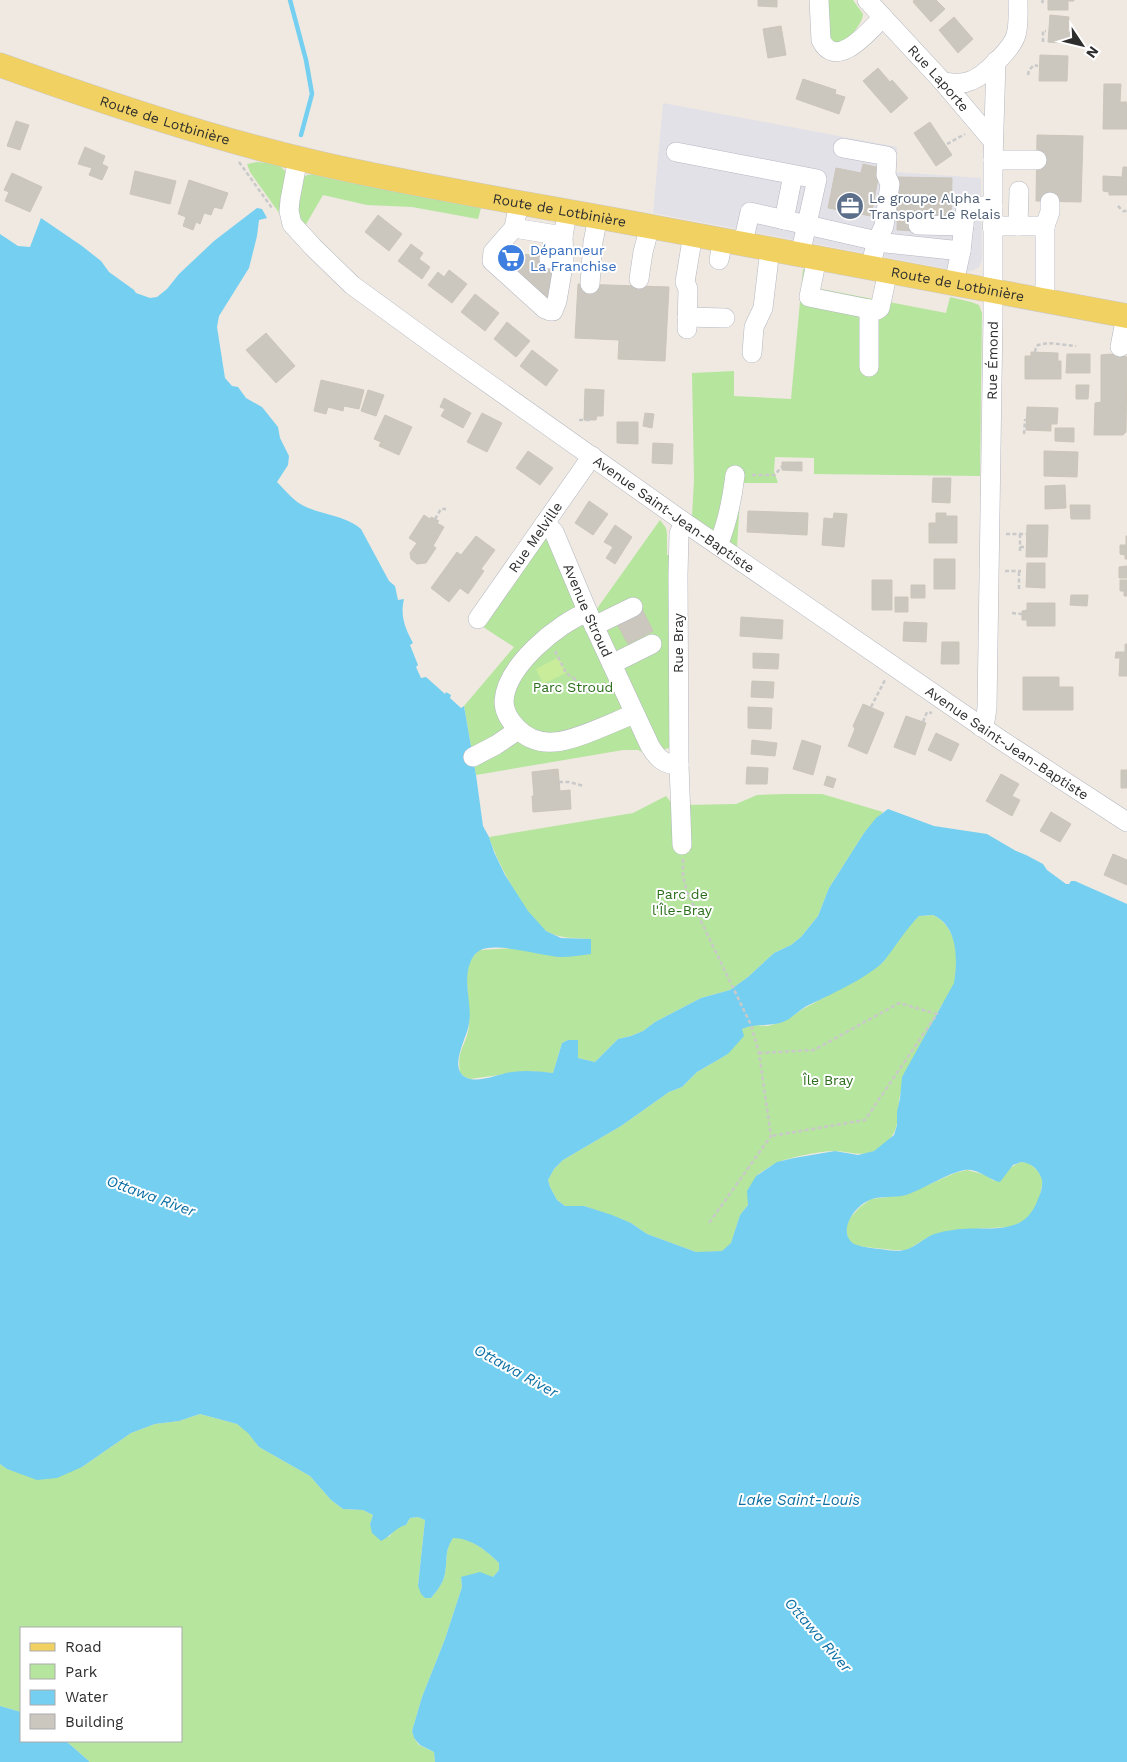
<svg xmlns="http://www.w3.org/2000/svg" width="1127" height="1762" font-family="'Work Sans',sans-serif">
<rect width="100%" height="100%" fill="#efe9e1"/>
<path fill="#e3e1e8" d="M663,103L897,147L896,172L981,178L982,260L979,267L972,271L964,272L653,213Z"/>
<path fill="#b6e59e" d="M828,0H853L863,14C863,23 849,40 839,42C835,43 831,40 828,37Z
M257,162L278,164L286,172L282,217L250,172L247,164Z
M315,174L481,208L478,219L412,207L367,205L323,195L305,226L297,212L301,179L307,175Z
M803,269L814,273L811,287L946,313L950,297L971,302L979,305L982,313L980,476L814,474V458L775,457L774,471L778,483H741L737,547L692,516L694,480L692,373L734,371V396L791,399Z
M660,520L666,528L667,534V555H670V748L645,753L638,750H623L476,775L464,706L514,647L480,625L546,535L596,610Z
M784,794H822L883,812L864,833L829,888L818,916L801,937L791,945L774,953L748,977L730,990L701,998L655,1022L643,1031L631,1036L618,1039L595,1062L578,1058V1040H568L562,1043L553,1073L527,1071L470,1079L465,1077L460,1073C457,1051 463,1050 468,1032C473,1012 461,976 471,959C473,956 477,953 479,950L513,948L562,957L590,939C576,938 562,939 548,932C527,920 496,860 489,837L633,813L666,796L673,805H682L736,804L757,795Z
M933,915C956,925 961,959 955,982C952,991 945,1000 940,1008C931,1025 923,1043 915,1060C911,1069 905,1078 902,1087C893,1116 907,1131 876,1150C862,1158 849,1151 835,1151C821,1151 791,1157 779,1162C771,1165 763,1171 756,1176L748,1205L740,1215L731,1244L722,1251L708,1252H696L647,1234L631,1223L584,1206H565L557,1200L550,1187L548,1180L554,1169L563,1160L621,1126L669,1092L682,1087L697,1072L728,1054L742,1029L751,1025L768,1026L785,1021L803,1009L863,976L883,962L908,927L919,916Z
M1021,1162L1029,1163L1038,1171L1043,1180L1040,1196L1034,1210L1026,1220L1010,1227L954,1230L930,1236L907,1250H894L865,1247L854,1245L848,1239L846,1228L849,1219L860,1207L871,1199L905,1195L955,1173L967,1170L986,1175L994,1181C1003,1175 1011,1166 1021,1162Z
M200,1414L237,1424L248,1432L259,1447L310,1476L331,1500L343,1509L363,1510L373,1515L370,1524L389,1537L396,1528L406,1525L410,1518L418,1517L425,1520L418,1586L431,1598C437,1591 444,1582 445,1573C448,1558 444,1552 453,1537C471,1538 487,1551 499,1563V1570L493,1577H461L462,1587L445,1639L422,1697L412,1731L414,1738L419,1745L434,1752L435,1762H90L66,1741H181V1628H21V1712L0,1706V1464L7,1469L20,1473L82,1467L131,1433L155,1424L179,1421Z"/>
<path fill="#c9ec9a" d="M559,657L566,673L543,684L536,669Z"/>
<path fill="#75cff0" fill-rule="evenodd" d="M257,208L262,209L267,218L259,220L257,236L249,268L219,316L217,327L225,378L232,386L238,387L246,398L262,407L278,427L280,438L289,456L288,465L277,482C286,491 294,502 306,507C324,515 346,516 361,529L389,581L395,586L398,600L404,599C400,616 405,628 413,643L410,645L418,665L416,667L421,678L426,677L445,694L446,692L451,695L450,698L461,708L464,706L476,775L483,826L489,837L494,852L505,875L528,911L546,931L561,938L591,939V954C581,955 571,957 561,957C542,956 494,941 479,951C472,955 470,963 468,970C464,995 476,1012 465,1037C461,1049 451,1071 467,1078C480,1083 499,1074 512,1072C525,1070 539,1071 553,1073L562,1043L568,1040H578V1058L595,1062L618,1039L631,1036L643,1031L655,1022L701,998L730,990L748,977L774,953L791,945L801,937L818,916L829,888L864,833L876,818L888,809L934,826L987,834L1016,851L1026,855L1043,864L1047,870L1066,884H1069L1071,881H1075L1127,904V1762H435L434,1752L420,1745L414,1738L412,1731L422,1697L445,1639L462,1587L461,1577L480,1572L493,1577L499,1570V1563C487,1551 471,1538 453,1538C444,1552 448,1558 445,1573C444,1582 437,1591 431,1598H425L421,1594L418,1586L425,1520L418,1517L410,1518L406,1525C395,1528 391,1536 381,1541L372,1533L370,1524L373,1515L363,1510L343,1509L331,1500L310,1476L259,1447L248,1433L237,1424L200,1414L179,1421L155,1424L131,1433L82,1467L57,1478L37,1480L7,1469L0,1464V234L18,246L30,247L41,218L82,246L101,261L109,272L134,290L136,293L150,298L157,297L167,289L179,274L214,241ZM933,915C958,926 958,959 954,983L902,1077L900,1098L897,1112V1125L894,1135L874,1151L858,1155L835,1151L794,1158L777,1162L756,1176L747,1191L748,1205L740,1215L731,1243L722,1251L696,1252L647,1234L631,1223L612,1215L584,1206H565L557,1200L550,1187L548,1180L554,1169L563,1160L621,1126L669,1092L682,1087L697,1072L728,1054L744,1036L742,1029C755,1023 769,1027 783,1022C791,1019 797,1012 805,1007C827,996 868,978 884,961C896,946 906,929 919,916ZM1021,1162C1031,1163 1037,1168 1041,1177C1044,1183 1041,1193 1038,1199C1024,1239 987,1225 953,1230C945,1231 935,1233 928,1237C921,1241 915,1246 908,1249C898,1253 882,1249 871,1248C860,1246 850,1246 847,1234C845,1220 858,1204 872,1199C882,1196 895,1198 906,1195C924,1189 947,1173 965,1170C979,1168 988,1180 1000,1182L1013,1165Z
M0,1706L21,1712V1741H66L90,1762H0Z"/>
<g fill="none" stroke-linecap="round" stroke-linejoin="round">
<path stroke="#75cff0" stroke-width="4.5" d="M290,0L306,60L312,94L301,135"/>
</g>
<path fill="#cbc7bf" stroke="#cbc5ba" d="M758,0H777V7L758,6Z
M914,0H936L945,9L931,22L913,2Z
M1048,0H1074V1H1068V10H1048Z
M1050,15L1069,17L1068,32H1077V44L1048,42Z
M954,17L973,39L958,53L939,30Z
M781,26L786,55L768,58L763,29Z
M1040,55L1068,56L1067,81H1039Z
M878,68L890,82L892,80L908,98L891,113L863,81Z
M803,79L836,90L835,94L845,97L839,114L796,99Z
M1104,84H1121L1120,102H1127V129H1103Z
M16,121L29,125L20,150L7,146Z
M930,122L952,155L936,166L914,133Z
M1037,135L1083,136L1081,202L1036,201Z
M85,147L105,156L102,164L108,167L102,180L89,175L92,168L78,164Z
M863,164L880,168L871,216L828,208L836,168L861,173Z
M1123,167H1127V195H1109V192L1103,191V176L1122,177Z
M135,171L176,181L170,204L130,194Z
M12,173L42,187L30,212L5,201L9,192L4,190Z
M898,177L952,178L951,221L918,231L897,230Z
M189,180L228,193L222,209L214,207L211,215L204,213L200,224L196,222L193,230L183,226L186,217L178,214Z
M378,215L402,234L389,251L365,232Z
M411,244L423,253L419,259L430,267L422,279L398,261Z
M501,250L559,260L552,298L543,296L500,258Z
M449,270L467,284L452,303L428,285L438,272L444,277Z
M578,284L669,287L665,361L618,359L619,340L575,338Z
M475,294L499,313L485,331L461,312Z
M507,322L530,341L516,357L494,339Z
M266,333L295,366L276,383L246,350Z
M532,350L558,370L546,386L520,366Z
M1031,352L1058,353V361H1061V379H1025V356H1031Z
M1067,354H1090V373H1066Z
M1110,354L1127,357L1126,432L1123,435H1094L1095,403L1101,402V355Z
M321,380L364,390L359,409L344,406L343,411L328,407L326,414L314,411Z
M1076,385H1089L1088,399H1076Z
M585,389L604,390L603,416H597L596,420H584Z
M368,390L384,395L376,416L361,411Z
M444,398L471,413L463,428L441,416L445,409L440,407Z
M1027,407L1058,408L1057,424H1051V431L1026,430Z
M482,413L502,423L487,452L467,442Z
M645,413L654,414L652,428L643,426Z
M385,415L412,427L399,455L379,446L381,442L374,439Z
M617,422H638V444L617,443Z
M1055,428H1074V442L1055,441Z
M653,443L673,444L672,464L652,463Z
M528,451L553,468L540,485L516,468Z
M1044,451L1078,452L1077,477L1044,476Z
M782,462H802V471L782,470Z
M933,478H951L950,503L932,502Z
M1065,485L1066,508L1045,509V486Z
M589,501L608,514L593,535L575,523Z
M1070,505H1090V519H1071Z
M748,511L808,513L807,535L747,532Z
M834,513L847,514L844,547L822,545L824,518L833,519Z
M936,513H946V516H957V543H929V523H936Z
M424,515L430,519L431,517L439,521L437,523L444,527L433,546L436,548L426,563L417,564L411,559L410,553L417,543L409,538Z
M615,525L632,537L615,564L606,558L613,547L604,542Z
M1027,525H1048L1047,557H1026Z
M476,536L495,550L481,569L484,571L468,594L460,588L449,602L431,588L457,552L461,555Z
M1126,536H1127V559H1125V555L1120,554V545H1126Z
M934,559H955V589H934Z
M1027,563H1045V588L1026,587Z
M1127,566V578H1119V567Z
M872,580H892V610H872Z
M1120,580H1127V596H1124V591H1120Z
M911,585H925V598H911Z
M1071,595H1088L1087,606L1070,605Z
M895,597H908V612H895Z
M1027,603H1055V626H1027V620H1022V611L1027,610Z
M642,609L653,631L628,644L616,622Z
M741,617L783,620L782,639L740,636Z
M904,622L927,623L926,642L903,641Z
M942,642H959V664H941Z
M1125,644H1127V676H1119L1120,658H1115L1116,652H1125Z
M753,653L779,654L778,669L753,668Z
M1023,677H1059V687H1073V710H1023Z
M752,681L774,682L773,698L751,697Z
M863,704L884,713L867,754L848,746L855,729L853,726Z
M748,707L772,708L771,729L748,728Z
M906,716L926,723L915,755L894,747Z
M936,733L959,744L951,761L928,750Z
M752,740L777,743L775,756L751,754Z
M802,740L821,746L813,775L793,769Z
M747,767L768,768L767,784H746Z
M558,769L560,791L570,790L571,809L533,812L532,796H534L532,772Z
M1121,770H1127V788H1121Z
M1001,774L1019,784L1012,796L1020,800L1012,816L986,801Z
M827,776L836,779L833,788L824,785Z
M1051,812L1071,824L1060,842L1040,831Z
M1113,854L1127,860V885L1104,875Z"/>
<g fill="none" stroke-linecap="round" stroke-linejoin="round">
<g stroke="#b4b7c1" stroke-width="20">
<g id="minor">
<path d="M819,0L821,40C836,72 870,30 883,17"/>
<path id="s1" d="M867,0L943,82L993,141"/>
<path d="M943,82C952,83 961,85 970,81C983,77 1012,49 1016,35C1019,25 1018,11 1018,0"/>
<path d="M843,148L887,156L886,175L890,184L884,226L877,241L870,267"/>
<path d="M676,152L817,179L800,255"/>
<path id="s2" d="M298,158L290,200L289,211L292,224L313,247L352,285L437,347L684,522L1001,740L1127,822"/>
<path d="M993,160H1037"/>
<path d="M519,202L514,228L563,236L565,225"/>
<path d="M784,220L793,175"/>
<path d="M918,225L964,226"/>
<path d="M992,226H1045V301"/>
<path d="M1018,226L1019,191"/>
<path d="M1045,226L1050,212V202"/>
<path d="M514,228L493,252L492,261L545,309L550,311H553L557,301L564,260L563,236"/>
<path d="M743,243L750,212L886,243L961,251"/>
<path d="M817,258L809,297L869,309L877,310L880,308L888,271"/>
<path d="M549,259L555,235"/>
<path d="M719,260L723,239"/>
<path d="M639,279L643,252L650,226"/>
<path d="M954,283L961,251L966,206H993"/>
<path d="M590,284L593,242L598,217"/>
<path d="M869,309V367"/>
<path d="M687,317L725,318"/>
<path d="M687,329L688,289L685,282L693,234"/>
<path d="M1120,347L1126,316"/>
<path d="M752,353L754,327L763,308L770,249"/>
<path id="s3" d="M545,523L554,532L589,615L650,746C657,758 664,765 679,765"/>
<path d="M718,545C728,522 732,500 735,475"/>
<path d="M588,612C558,623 506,666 504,701C504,711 510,721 517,728C527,739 539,743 554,742C575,741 613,722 634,714"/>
<path id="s4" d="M478,619L592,456"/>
<path d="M594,626L633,607"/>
<path d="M612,664L652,644"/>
<path id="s5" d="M981,727L985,721L987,708L993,318V160L996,61"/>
<path d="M473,757L496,745L518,730"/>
<path d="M682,845L679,765L678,575L679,534L684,522"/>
</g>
</g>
<g stroke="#c9c9c9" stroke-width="25">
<g id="major">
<path id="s6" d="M0,65C106,103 213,139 322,164C432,189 543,206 653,227C811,256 969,286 1127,316"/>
</g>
</g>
<path stroke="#c9c9c9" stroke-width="2.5" stroke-dasharray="4 2.5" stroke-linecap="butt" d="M1042,3L1043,0
M1043,42V31H1046
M1028,75L1029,70L1034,65L1038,66
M947,144L965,134
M239,162L272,208
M1118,206L1123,211H1127
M1035,352L1036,347L1038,345L1048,343L1076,346
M579,420H591
M1024,434L1025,420H1026
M752,475H775L782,466
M435,519L441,509H446
M1006,534H1027
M1020,534V552
M1020,547H1026
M1005,571H1021
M1019,589V571
M1012,613L1022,614
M555,651L566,673L581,683L586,692L605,683
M871,707L885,680
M923,722L927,712L932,713
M559,782H569L584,786
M683,859V877L687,892L751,1025L759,1053L771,1136L709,1223
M759,1053L814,1050L899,1003L937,1014L865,1120L771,1136"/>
<use href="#minor" stroke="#fff" stroke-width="19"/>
<use href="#major" stroke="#f2d163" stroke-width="24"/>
</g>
<defs>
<g id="office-disc" transform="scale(1.4375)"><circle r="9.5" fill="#5c6f8a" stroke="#fff"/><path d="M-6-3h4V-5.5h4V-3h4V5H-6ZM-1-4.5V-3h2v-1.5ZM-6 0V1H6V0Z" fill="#fff"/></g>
<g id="supermarket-disc" transform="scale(1.4375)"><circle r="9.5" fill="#3f7fe0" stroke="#fff"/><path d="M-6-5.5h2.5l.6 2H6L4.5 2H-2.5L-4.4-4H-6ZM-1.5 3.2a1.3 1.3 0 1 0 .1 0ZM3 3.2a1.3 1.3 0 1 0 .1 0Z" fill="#fff"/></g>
</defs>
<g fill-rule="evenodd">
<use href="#office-disc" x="850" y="206"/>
<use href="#supermarket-disc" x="511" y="258"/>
</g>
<g text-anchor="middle" stroke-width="4" stroke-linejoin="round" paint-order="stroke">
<g font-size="14" fill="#2e2e2e" stroke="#fff">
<text dy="5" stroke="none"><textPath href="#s1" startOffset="106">Rue Laporte</textPath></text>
<text dy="5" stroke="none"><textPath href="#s6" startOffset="174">Route de Lotbinière</textPath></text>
<text dy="5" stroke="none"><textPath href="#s6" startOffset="579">Route de Lotbinière</textPath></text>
<text dy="5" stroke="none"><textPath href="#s6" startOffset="984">Route de Lotbinière</textPath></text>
<text dy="5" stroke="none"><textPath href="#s5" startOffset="368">Rue Émond</textPath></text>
<text dy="5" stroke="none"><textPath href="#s2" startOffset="548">Avenue Saint-Jean-Baptiste</textPath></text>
<text dy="5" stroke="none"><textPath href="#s4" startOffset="100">Rue Melville</textPath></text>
<text dy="5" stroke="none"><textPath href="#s3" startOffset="98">Avenue Stroud</textPath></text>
<text transform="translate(678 643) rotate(-90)" y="5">Rue Bray</text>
<text dy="5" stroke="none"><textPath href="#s2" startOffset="952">Avenue Saint-Jean-Baptiste</textPath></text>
</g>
<g font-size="14" fill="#4e5e75" stroke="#fff" text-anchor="start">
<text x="869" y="203">Le groupe Alpha -<tspan x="869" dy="16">Transport Le Relais</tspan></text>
</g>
<g font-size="14" fill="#366cbe" stroke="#fff" text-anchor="start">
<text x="530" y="255">Dépanneur<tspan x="530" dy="16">La Franchise</tspan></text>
</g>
<g font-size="14" fill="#2c6e1b" stroke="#fff">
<text x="573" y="692">Parc Stroud</text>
<text x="682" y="899">Parc de<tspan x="682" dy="16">l'Île-Bray</tspan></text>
<text x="828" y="1085">Île Bray</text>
</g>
<g font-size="15" font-style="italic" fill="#0d6fa3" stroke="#fff">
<text transform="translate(151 1196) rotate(20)" y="5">Ottawa River</text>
<text transform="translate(516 1371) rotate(29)" y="5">Ottawa River</text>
<text x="799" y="1505">Lake Saint-Louis</text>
<text transform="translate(818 1635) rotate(49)" y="5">Ottawa River</text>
</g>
</g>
<rect x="20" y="1627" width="162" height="115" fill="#ffffff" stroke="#ababab"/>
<rect x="30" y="1643" width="25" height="8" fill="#f2d163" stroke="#ababab"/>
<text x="65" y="1652" font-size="15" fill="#2e2e2e">Road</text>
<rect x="30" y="1664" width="25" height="15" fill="#b6e59e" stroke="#ababab"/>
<text x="65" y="1677" font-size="15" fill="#2e2e2e">Park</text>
<rect x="30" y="1690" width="25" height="15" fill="#75cff0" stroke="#ababab"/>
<text x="65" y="1702" font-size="15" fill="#2e2e2e">Water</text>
<rect x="30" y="1714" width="25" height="15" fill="#cbc7bf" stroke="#ababab"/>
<text x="65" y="1727" font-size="15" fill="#2e2e2e">Building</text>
<g transform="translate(1082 45) rotate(125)" stroke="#ffffff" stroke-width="4" paint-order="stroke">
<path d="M0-4L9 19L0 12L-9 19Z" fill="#2e2e2e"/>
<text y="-8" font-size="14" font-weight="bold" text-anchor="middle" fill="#2e2e2e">N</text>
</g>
</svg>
